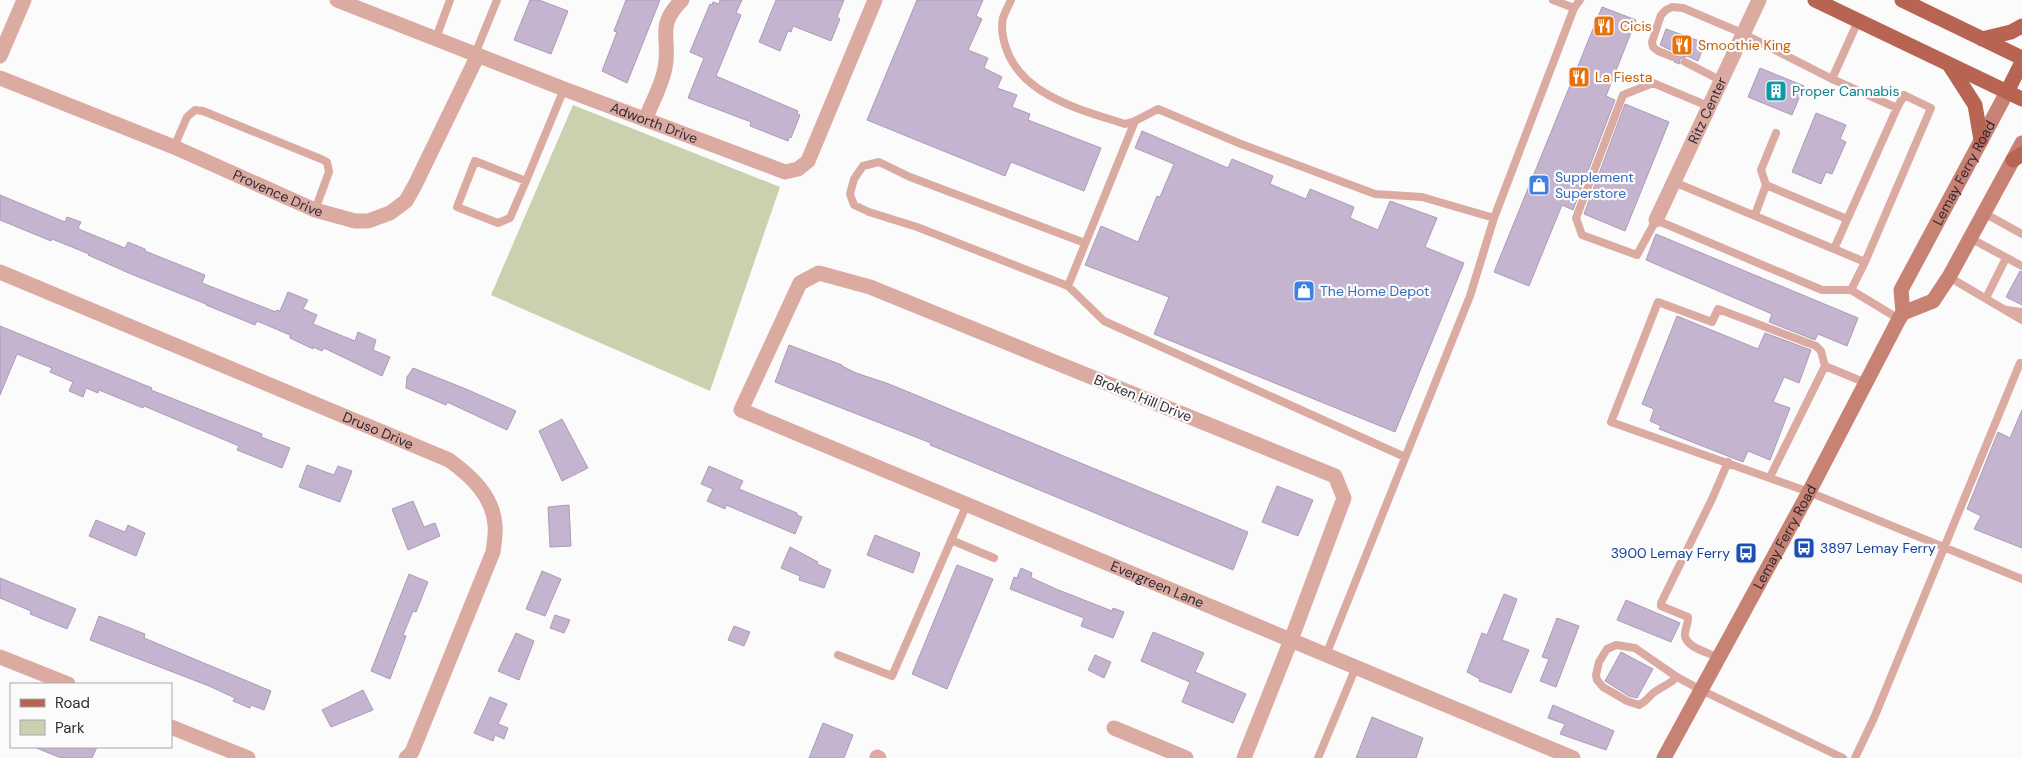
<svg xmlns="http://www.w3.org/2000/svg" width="2022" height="758" font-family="'DM Sans',sans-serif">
<rect width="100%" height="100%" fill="#fbfbfb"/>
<path fill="#cad1ae" d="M573,105L780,187L710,391L491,295Z"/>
<path fill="#c5b4d0" stroke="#ac9bb6" d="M530,0H539L568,11L551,54L514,40Z
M626,0H660L627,83L602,71L617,32L614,31Z
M720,0H742L736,13L741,15L716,76L798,111L797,114L800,115L791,138L789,137L788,141L750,126L751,122L688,98L704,58L690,52L710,4L712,5L713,2L719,4Z
M776,0H844L837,17L840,19L831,41L793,26L791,32L788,31L780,51L759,42Z
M917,0H983L976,16L982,19L968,50L988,58L984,68L1002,77L997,88L1017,95L1012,107L1030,114L1028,120L1101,148L1084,191L1011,162L1005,176L867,120Z
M1602,7L1636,20L1606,96L1615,100L1573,210L1562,205L1529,286L1494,272Z
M1666,29L1705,43L1698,61L1687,56L1680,59V64L1674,62L1678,59L1677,53L1660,45Z
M1760,68L1804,86L1792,115L1748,97Z
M1625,104L1669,122L1625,231L1584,214Z
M1816,113L1846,125L1840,139L1846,142L1832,174L1826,172L1821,184L1792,172Z
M1142,131L1228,168L1232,159L1273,176L1270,184L1306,199L1310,189L1354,207L1350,218L1378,230L1390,201L1437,218L1425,247L1464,263L1395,432L1154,334L1169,297L1085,265L1101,226L1138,242L1157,196L1160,197L1174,164L1135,148Z
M0,195L65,222L67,217L81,222L78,228L81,230L125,248L128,242L145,249V251L205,275L202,283L276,312L277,310L280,311L288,292L308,300L303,309L317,315L313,324L355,341L358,332L376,340L373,350L390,357L382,376L324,348L322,351L313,347V349L290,338V335L257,321L255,325L206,305V304L131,274L88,255L89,254L52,239L51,241L0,220Z
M1656,234L1858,318L1847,346L1818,334L1815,340L1769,322L1772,314L1646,260Z
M2020,271L2022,272V305L2006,297Z
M1677,316L1758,349L1765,333L1811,350L1799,383L1784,377L1773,402L1790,408L1770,460L1748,451L1743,462L1659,429L1661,426L1650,421L1654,409L1642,404Z
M0,326L108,370L152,388L151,390L262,434L261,437L290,448L282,468L237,450L239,446L144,406L143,408L99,390L98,393L86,388L83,397L69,391L73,382L50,372L52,368L17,354L0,395Z
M789,345L842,365V366L856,373L889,384L1248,532L1233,570L945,451L930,445L931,443L775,382Z
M413,368L466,389L516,411L507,430L447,402L446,405L406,388L407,377Z
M2022,410V548L1974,529L1981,516L1967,509L1998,432L2010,438Z
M562,419L588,468L562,481L539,431Z
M307,465L334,475L338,466L352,471L340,502L299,487Z
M709,466L743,481L739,489L797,513V515L802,517L795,534L726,505L725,509L707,501L713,489L701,484Z
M1277,486L1313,500L1298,536L1262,522Z
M413,501L424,527L435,523L440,536L408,550L392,509Z
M569,505L571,546L550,547L548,507Z
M96,520L125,532L128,525L145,533L136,556L89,536Z
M875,535L920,553L913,573L867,555Z
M790,547L818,562L817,564L831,570L824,588L799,580L800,576L781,568Z
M957,565L993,579L947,689L912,674Z
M1021,568L1032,573L1031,577L1034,579L1056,589L1112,611L1113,608L1124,612L1113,638L1081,626L1084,618L1010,589L1014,577L1017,578Z
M542,571L561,579L545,616L526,609Z
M409,574L428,582L416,612L413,611L403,635L406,636L390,679L371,671Z
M0,578L76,609L67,629L30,614L31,611L0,598Z
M1504,594L1517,599L1502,640L1529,650L1511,693L1479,681L1480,679L1467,672L1482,633L1487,635Z
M1626,600L1680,623L1671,642L1617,620Z
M555,615L570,620L564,633L550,628Z
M99,616L145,634L144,638L271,691L264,710L251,705L250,708L233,701L235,698L209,686L90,640Z
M1557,618L1579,626L1556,687L1540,681L1549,659L1542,657Z
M734,626L750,632L744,646L728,640Z
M1153,632L1204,653L1195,672L1246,694L1233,723L1182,702L1190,682L1141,661Z
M516,633L534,641L519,680L498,671Z
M1621,652L1653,669L1637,698L1629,696L1605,681Z
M1095,655L1111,662L1104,678L1088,670Z
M363,690L373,710L331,727L322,710Z
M490,697L507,704L498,724L508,728L504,739L495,735L493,741L474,733Z
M1553,705L1614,731L1606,750L1560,734L1565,724L1548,718Z
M1372,717L1423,738L1416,758H1356Z
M823,723L853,735L844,758H809Z
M34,747H97L92,758H61Z"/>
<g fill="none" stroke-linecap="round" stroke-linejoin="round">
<path stroke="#dbaaa0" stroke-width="8" d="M1011,0C1009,5 1005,12 1003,18C1001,27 1003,39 1006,48C1022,96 1082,110 1125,124L1135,121L1158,109L1241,144L1375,194L1422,197L1494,218L1574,8L1580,0
M1553,0L1574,8
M436,38L450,0
M475,54L497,0
M1673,57L1658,51L1653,47L1652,42L1661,15L1666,10L1672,7L1683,8L1742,33L1832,79
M1685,62L1720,80
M1708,106L1653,83L1623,95L1576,218L1582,235L1637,255L1656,220L1822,290H1851L1899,319
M174,147L187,117L195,110L203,111L321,159L327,162L329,172L315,210
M526,181L510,218L498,223L457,207L475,161L526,181L564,89
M1674,182L1834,249L1897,108L1832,79L1858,21
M1766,185L1761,170L1776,133
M1984,213L2022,234
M1755,215L1766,185L1847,219
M1970,238L2022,266
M1085,243L910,177L879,162L863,166L854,179L850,194L854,205L869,212L917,227L1068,286L1135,121
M1834,249L1865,262L1851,290
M1865,262L1931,108L1904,95L1897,108
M1949,277L2022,320
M1068,286L1104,321L1405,457
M1986,298L2006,258
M2007,310L2022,312
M1825,366L1866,383
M1770,477L1825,366L1821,351L1816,346L1718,309L1712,322L1658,302L1611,422L1809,492L2022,579
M951,540L994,558
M838,655L892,676L967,504
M1326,655L1470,296L1494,218
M1719,658C1710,653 1687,648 1685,636C1684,630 1689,623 1688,617L1661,606V603L1712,499L1728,462
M1677,677C1669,685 1660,687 1652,694C1647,699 1646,702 1639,705L1627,701L1603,687L1597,680L1596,675L1599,662L1607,649L1616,645L1635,648L1677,677L1701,690L1843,758
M1318,758L1356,667
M1855,758L1874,718L2020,363H2022"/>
<g stroke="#dbaaa0" stroke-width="15">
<path id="s1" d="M337,0L564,89L785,172L798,169L808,161L875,0"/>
<path d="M0,56L24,0"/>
<path id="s2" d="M0,78L174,147L315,210L355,221H368L390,213L406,201L415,185L478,55"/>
<path d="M646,118C652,102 662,85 665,68C671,37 655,27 682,0"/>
<path id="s3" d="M1656,220L1759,0"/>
<path id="s4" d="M0,272L449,460C471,476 493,496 495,525C496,534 494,544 493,552L412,752L406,758"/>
<path d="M0,657L68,684"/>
<path d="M171,727L248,758"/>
<path d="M1114,728L1186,758"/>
<path d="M877,757L879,758"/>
<path id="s5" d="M1244,758L1291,640L1344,498L1335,476L870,287L819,273L800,283L741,410L1573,758"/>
</g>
<g stroke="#c88274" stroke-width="15">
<path id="s6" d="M1903,313L1901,290L2007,92"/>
<path id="s7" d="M1664,758L1809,492L1899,319L1903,313L1933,301L1949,277L2022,143"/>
</g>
<path stroke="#b86453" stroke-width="15" d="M1815,0L2022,99
M1902,0L2022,58
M1982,39L2011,32L2022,26
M1950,66L1975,105L1981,140
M2007,92L2022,62
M2013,160L2022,154"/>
</g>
<defs>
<g id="restaurant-square" transform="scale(1.125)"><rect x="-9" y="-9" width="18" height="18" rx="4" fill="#e8710a" stroke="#fbfbfb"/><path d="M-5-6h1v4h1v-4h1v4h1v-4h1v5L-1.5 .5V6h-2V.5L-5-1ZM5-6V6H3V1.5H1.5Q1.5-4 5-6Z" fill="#fff"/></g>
<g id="building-square" transform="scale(1.125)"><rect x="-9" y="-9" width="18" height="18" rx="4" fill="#0f9aa8" stroke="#fbfbfb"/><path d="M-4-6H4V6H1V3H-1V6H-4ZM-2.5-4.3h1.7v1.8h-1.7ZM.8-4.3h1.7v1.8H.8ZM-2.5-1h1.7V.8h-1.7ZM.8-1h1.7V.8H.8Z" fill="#fff"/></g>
<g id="shop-square" transform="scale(1.125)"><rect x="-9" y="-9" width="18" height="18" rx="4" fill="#3f7fe0" stroke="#fbfbfb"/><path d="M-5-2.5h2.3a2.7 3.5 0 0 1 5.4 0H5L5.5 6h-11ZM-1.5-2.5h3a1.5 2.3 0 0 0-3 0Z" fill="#fff"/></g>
<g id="bus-square" transform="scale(1.125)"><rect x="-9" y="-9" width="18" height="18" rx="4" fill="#1a4fb4" stroke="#fbfbfb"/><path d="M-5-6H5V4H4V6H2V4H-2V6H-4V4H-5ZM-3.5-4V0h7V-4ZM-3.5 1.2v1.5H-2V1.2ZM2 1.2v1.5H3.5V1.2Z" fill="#fff"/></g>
</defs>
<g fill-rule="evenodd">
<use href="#restaurant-square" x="1604" y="26"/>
<use href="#restaurant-square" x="1682" y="45"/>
<use href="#restaurant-square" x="1579" y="77"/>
<use href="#building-square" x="1776" y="91"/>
<use href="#shop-square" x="1539" y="185"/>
<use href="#shop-square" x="1304" y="291"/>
<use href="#bus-square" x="1804" y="548"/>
<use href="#bus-square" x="1746" y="553"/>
</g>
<g text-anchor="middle" stroke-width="4.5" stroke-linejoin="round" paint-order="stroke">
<g font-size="14" fill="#c56008" stroke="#fbfbfb" text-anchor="start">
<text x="1620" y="31">Cicis</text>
<text x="1698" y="50">Smoothie King</text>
<text x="1595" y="82">La Fiesta</text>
</g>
<g font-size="14" fill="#0d838f" stroke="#fbfbfb" text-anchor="start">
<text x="1792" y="96">Proper Cannabis</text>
</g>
<g font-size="14" fill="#302934" stroke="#fbfbfb">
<text dy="5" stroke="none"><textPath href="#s3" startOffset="121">Ritz Center</textPath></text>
<text dy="5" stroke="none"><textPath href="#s1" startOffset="340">Adworth Drive</textPath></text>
<text dy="5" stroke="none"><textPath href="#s6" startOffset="156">Lemay Ferry Road</textPath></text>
<text dy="5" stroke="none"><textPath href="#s2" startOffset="301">Provence Drive</textPath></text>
<text transform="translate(1143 398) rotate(22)" y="5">Broken Hill Drive</text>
<text dy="5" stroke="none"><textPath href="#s4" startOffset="410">Druso Drive</textPath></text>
<text dy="5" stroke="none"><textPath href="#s7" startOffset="252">Lemay Ferry Road</textPath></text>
<text dy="5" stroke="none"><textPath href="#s5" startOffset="1470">Evergreen Lane</textPath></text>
</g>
<g font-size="14" fill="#366cbe" stroke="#fbfbfb" text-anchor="start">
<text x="1555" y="182">Supplement<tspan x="1555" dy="16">Superstore</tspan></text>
<text x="1320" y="296">The Home Depot</text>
</g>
<g font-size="14" fill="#164399" stroke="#fbfbfb" text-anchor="start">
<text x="1820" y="553">3897 Lemay Ferry</text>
<text x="1730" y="558" text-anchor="end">3900 Lemay Ferry</text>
</g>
</g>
<rect x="10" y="683" width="162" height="65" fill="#fbfbfb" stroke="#aaa7ab"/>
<rect x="20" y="699" width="25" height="8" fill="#b86453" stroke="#aaa7ab"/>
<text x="55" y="708" font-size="15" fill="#302934">Road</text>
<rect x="20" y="720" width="25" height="15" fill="#cad1ae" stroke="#aaa7ab"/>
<text x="55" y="733" font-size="15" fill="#302934">Park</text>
</svg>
